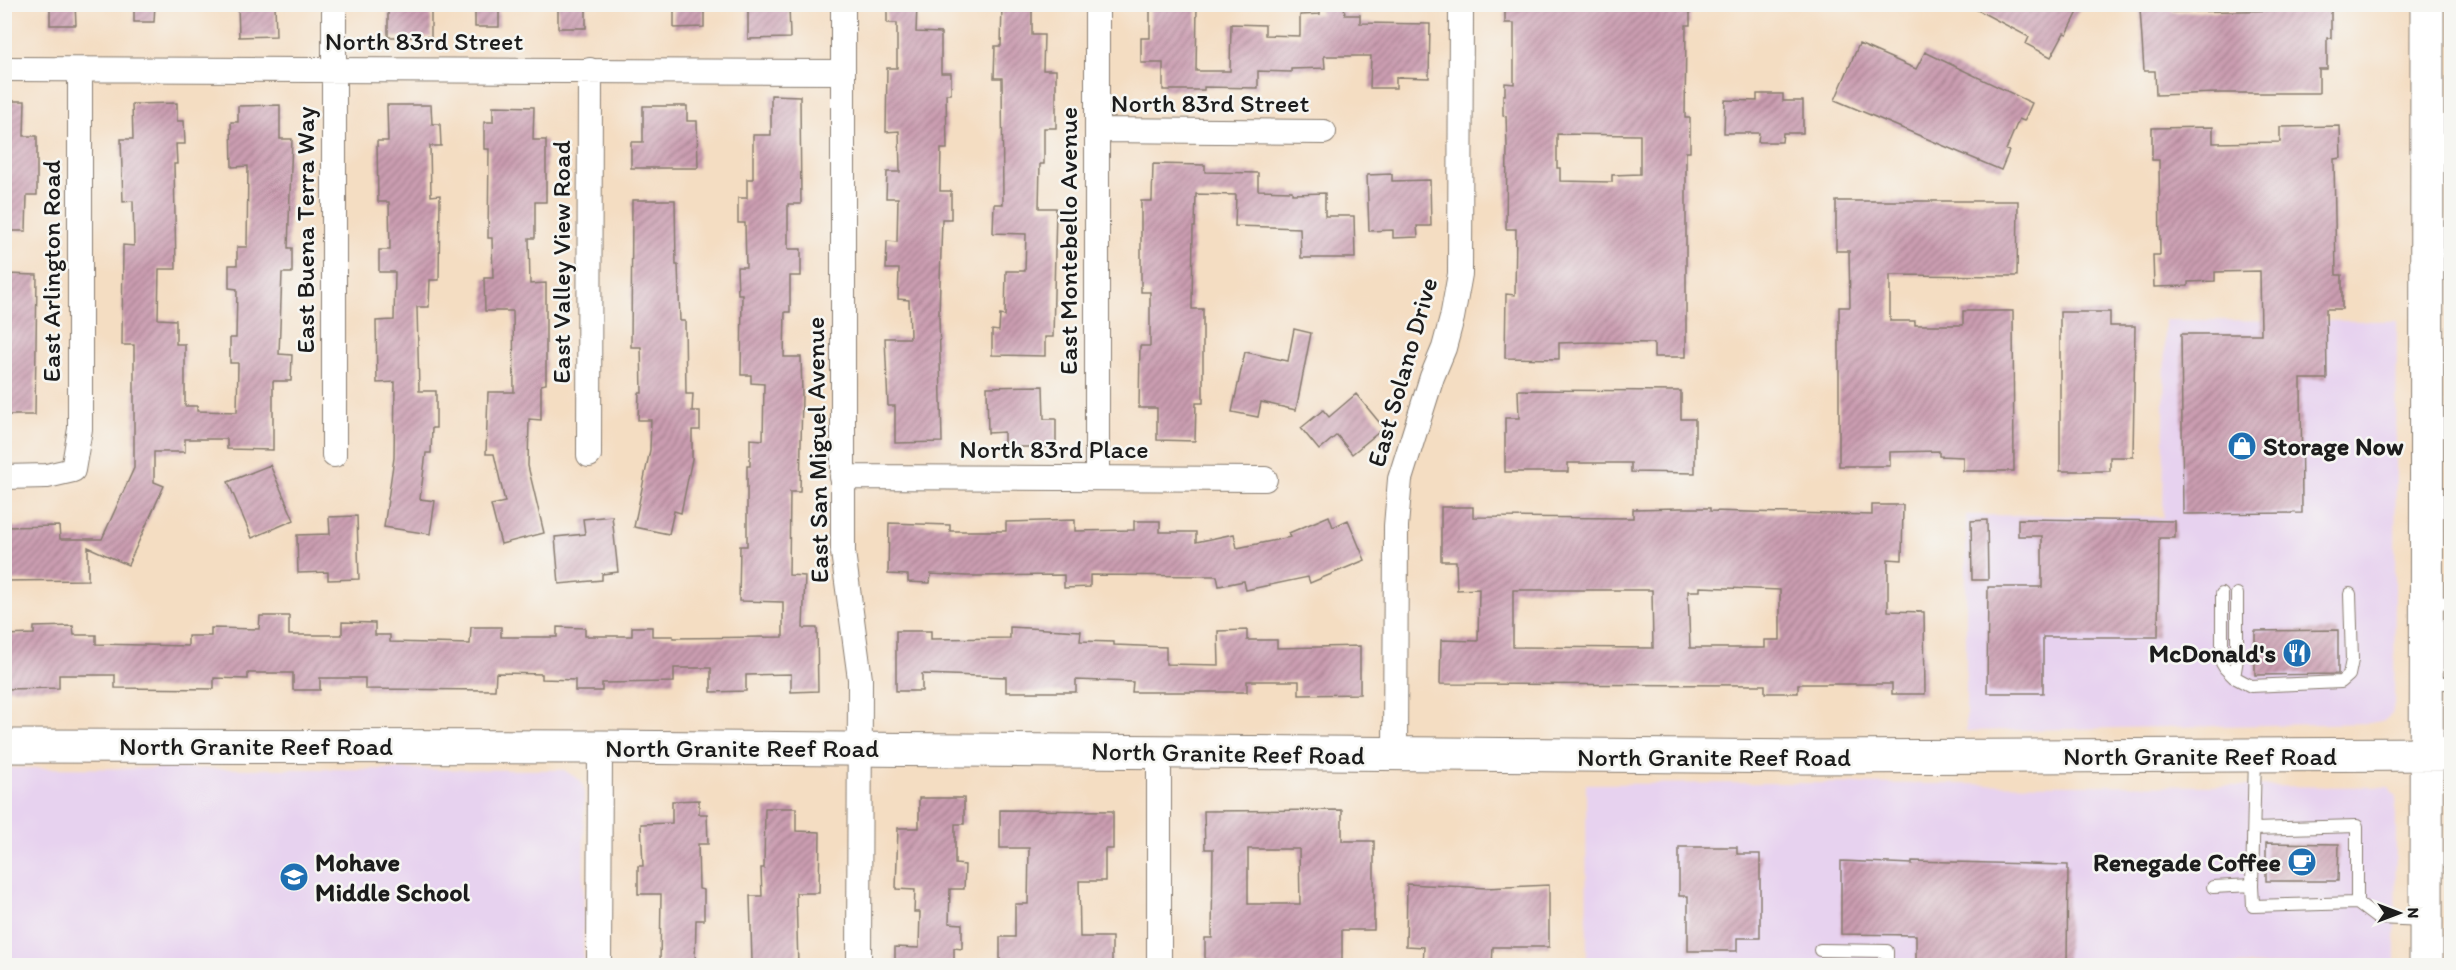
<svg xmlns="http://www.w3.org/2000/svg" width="2456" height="970" font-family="Itim,sans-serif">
<defs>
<pattern id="building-hatch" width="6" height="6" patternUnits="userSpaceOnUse" patternTransform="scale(1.5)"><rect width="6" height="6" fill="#cb9db1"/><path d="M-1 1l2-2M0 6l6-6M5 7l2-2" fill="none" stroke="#a47f8f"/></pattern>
</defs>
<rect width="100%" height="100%" fill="#f6f6f2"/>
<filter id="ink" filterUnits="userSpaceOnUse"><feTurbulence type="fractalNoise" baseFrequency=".0167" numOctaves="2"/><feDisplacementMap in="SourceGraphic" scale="12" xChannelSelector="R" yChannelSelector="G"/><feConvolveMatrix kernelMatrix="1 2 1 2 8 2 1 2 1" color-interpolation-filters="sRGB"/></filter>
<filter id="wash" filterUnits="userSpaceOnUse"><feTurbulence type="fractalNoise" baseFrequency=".008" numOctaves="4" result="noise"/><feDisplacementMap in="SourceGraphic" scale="24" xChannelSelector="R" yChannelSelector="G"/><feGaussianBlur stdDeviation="1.35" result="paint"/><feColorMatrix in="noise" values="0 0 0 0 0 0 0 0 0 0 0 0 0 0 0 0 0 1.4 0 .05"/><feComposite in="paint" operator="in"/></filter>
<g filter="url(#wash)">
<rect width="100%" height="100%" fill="#f4ddc2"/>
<path fill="#e7d2ef" d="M2165,320L2397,321L2394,703L2392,714L2385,720L2370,723L1966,731V515L2163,517Z
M5,768L564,770L581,781L584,789L583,965H5Z
M1782,783L2389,787L2396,797V807L2395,965H1587L1586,784Z"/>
<g id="blocks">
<path fill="url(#building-hatch)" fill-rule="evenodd" d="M50,4H75L76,25H50Z
M134,4H155L154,22H134Z
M238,4H275L276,36L239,37Z
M388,4H431V37H388Z
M475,4H499V27H475Z
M558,4H586V28H558Z
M674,4H704V27L674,28Z
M748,4H789L790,38L748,39Z
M887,4H917L916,32L941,33V73H951V94H946L947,149H941L940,191H951V219H942L939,314L942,442L895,443V406H888L885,338H910L909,300L898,299L899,269H886L887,241L897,242L898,198H886L887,172H900L899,131L886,132L887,68H897V23H887Z
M1002,4H1032V35H1044L1043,70H1056V128H1044V164H1040L1039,208H1056L1053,337H1045V356L992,355V330L999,331L1000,315L1005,316L1006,271H1025L1026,234L993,233L994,204H1003L1002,78H994L995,46H1001Z
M1150,4H1197L1196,71H1230L1231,24L1265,25V35L1300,36V15L1320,14V6H1344L1345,15H1360V23L1430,24L1429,78L1396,77V88H1370L1371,56H1324L1325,68L1291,69V72L1258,71V88L1204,87V90H1163V63H1141V38H1150Z
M1505,4H1690V25H1686L1685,118H1690V152H1686V357H1654V343L1588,342L1559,343V359L1505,358L1506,294L1515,295L1516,229H1506L1507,146L1506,116L1503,115V95H1505V83L1514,84V23H1505ZM1557,134L1640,135V174L1612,175V182L1560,181V168H1557Z
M1966,4H2082L2067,34L2064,33L2051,57L2026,44L2029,37Z
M2297,8H2331V38H2327V69H2319V93H2219L2156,95L2155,71H2144L2140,9H2172L2173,12L2297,10Z
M1859,44L1916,69L1925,52L2032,103L2024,121L2019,119L2006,150L2009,151L2001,170L1835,100Z
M1757,94H1783V101H1803V133H1783L1782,142H1758L1759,133H1724L1725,100L1757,101Z
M771,95L800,96L801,204H788V249H801V276H790V312H785L784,357H801L802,395L800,492H790L789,575L805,576L803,628H817L818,691L791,692V674L746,675V691L711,692V668H674V682L602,683V691H575V680L542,679V674L496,673L495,690L365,689V678H320V690H293V673H248V679L214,678V689L115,688V675H59V688L4,689V635L34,634V627L73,626L74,635H96V644L188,646V636H211V628L259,629L260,616H289V635H342V622L375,623V635H390V642L470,644L471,627H501V637H557V627L585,628V636H632V627H652V636H673V638L783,637V602L739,601L740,546H747V466H750V439L763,440L764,384L751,383V375H741L742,294H738L737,267H746L745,223H738V198H747V179H753V135H771Z
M4,101H25L24,136H37V195H27L26,231H4Z
M177,103V121H184L185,144H176L177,164H174L176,269H159L158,319L176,320V344H185V406H197V411L237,412L238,363H230V338H236L237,289L229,288V265H237V247H247L248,166L232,167L231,122H238V106L280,105V139H292L288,248H292V273H282L279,354L292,355L291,381H273V450L227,449V439H185V452H154V482L164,486L128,565L88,547V580L4,581V527L59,526L60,539H102L134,468V345H122L123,245L134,246L133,201L123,202L121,139H133L132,104Z
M387,105H431L432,124H440L441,146H430L431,196L440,195L439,280H430L429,307H417L419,391H436V428H432L431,453H426L420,499L435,501L430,534L384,527L394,458L395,382L377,383L376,321L394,320L395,272H379V250H390L389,202H378L377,141H388Z
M493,106L534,107L533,140H546V202H535V238H529L530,284L546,283V384L541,385V420L529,419L528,466L544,533L501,544L491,505L505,502L494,454H486L488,392H514L513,311H485L484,278H493L492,238H488L489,149H484V122H493Z
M643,106H687V121H697L698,168H631V142H643Z
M2340,126L2341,158L2334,159L2336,275H2342V309H2326L2327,379H2301L2302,513L2183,514L2181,334H2261L2260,271L2215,272V281L2188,282V286L2154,287L2153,255H2160L2159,160H2152V128L2213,127V143L2280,142V127Z
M1153,164L1205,165V172L1258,173V190L1292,191V194L1325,193V216H1354L1355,258H1301L1300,228L1235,226L1236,195L1196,194L1195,227H1193L1192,309H1203V403H1196L1195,441L1157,440V408H1139L1140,346H1150V292H1141V201H1152Z
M1392,174V181L1430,180L1431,226H1417L1418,237L1393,238V230L1369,231L1367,175Z
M632,200H675L676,265H678L680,321H685L686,394H693L692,411H700V430H692V459L681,513L674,511L669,534L634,527L650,450L651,420H638L639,393H642L641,347H631Z
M1836,201H2018L2017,276L1890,275V321H1915V325H1963V311H2013L2014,471H1963V457L1939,456V451L1890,452V466H1839V307H1850L1849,251H1836Z
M4,274L37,275L35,415H4Z
M2060,312H2110V326H2135L2133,457H2110V471H2060Z
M1294,329L1311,333L1296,410L1261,402L1258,417L1232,412L1245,352L1288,361Z
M1043,386L1044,419H1056V447H1004V432L988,433L987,387Z
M1518,390L1681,391V419H1695V473L1631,472V463H1568V472H1505V418H1519Z
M1356,394L1384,428L1352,454L1337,435L1319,450L1301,428L1323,410L1329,417Z
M270,465L294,520L252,538L228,482Z
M1872,505H1903L1902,560L1888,559V611L1924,612L1925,694H1892V684H1798V693H1765V685L1440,684L1441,640L1478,641L1479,589L1457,590L1456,561H1441V507H1473V517L1633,518V509L1680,508H1710V511L1872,515ZM1700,587L1780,590V640H1765V648H1690L1688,591H1700ZM1513,590H1652L1653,648L1513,647Z
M357,516L359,579L328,580V572L298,573L297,535L330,534L329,517Z
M612,516L618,572L602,574V580L559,584L555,537L585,534L583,519Z
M1329,516L1333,527L1348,520L1365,560L1310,583L1308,577L1246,590L1244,581L1219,586L1217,576L1090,575V587L1064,588V575L967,576L931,574L930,583L908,582V575L888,574L889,523L950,525V531H1006V522L1075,520V531L1134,530V521H1160V532H1196V542L1234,534L1237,548L1291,537L1289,533Z
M2018,519L2175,521V538H2159L2158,637H2043V693H1987L1988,587H2042V536H2018Z
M1987,520L1988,580H1972L1971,521Z
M1010,627L1081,631L1080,641L1114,642V645L1166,647V664L1219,665L1218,631L1247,630V640H1277V648L1360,646V694L1299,695V681H1247V692H1132L1133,682L1076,680V692H1006V677L922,674V691H896V631H931V639L1010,638Z
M2338,630V674L2255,675V631Z
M919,798H964V824H955V864L965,865L964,889H950L949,923L962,924V949L954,948V966H895V947L919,948L920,912H914L915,890L896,889L898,828H919Z
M699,800V814H707L708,844H698L699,889L704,890V920H696L695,966H660L661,894H638V866H643L641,824L672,823V801Z
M765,808H796V831L820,832L819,893H796L798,966H763V961H752L750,896H762L761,868H764Z
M1000,810L1113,811V849H1105V881H1079L1080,937H1112V966H1000V937H1015V904H1028L1029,848H1000Z
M1342,810V841H1374V930H1342V966H1205V938H1212L1213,849H1205L1204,811ZM1248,849H1299L1300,904H1248Z
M2266,843L2339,844L2338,881H2266Z
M1679,847H1737V854H1760V938H1737V951H1688V896H1679Z
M1841,861L1912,864V861L2068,865L2067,966H1916V935L1841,934Z
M1407,884L1486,888L1549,885V947H1493L1492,966H1423L1424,947L1406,946Z"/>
</g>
</g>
<g filter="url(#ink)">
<use href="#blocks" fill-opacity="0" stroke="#887c6f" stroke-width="1.5"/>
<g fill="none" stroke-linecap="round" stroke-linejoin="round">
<g stroke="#887c6f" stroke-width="14">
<path id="lane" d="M2222,594V663L2225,668L2234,677L2251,686L2341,682L2349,675L2352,660L2350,594
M2429,602L2452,603
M2234,677L2237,659V594
M2429,683H2452
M2254,829L2357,826V903
M2252,885L2255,756
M2213,887L2252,885L2253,906L2357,903L2377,918L2425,920
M1820,950L1887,951V966"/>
</g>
<g stroke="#887c6f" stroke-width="26">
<path id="street" d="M334,4V455
M843,4V552L860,679L859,966
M4,69L843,72
M1097,130L1324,132
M589,455L590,70
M4,477L47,476L73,470L80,429V71
M842,477L1265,479
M1097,477V4
M1395,755L1396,526L1400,479L1432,377L1444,348L1452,318L1460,274L1461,4
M599,966L600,747
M1159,966V752"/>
</g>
<g stroke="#887c6f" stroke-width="35">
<path id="secondary" d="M4,746L600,747L1805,757L2452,754
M2426,966L2427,4"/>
</g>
<use href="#lane" stroke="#fff" stroke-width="12"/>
<use href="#street" stroke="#fff" stroke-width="24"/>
<use href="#secondary" stroke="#fff" stroke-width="33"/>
</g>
</g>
<defs>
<g id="shop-disc" transform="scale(1.5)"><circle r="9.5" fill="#1f6fb2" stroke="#f6f6f2"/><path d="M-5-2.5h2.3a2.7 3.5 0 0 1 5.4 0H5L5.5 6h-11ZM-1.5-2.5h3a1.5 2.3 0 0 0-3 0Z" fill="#fff"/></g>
<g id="restaurant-disc" transform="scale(1.5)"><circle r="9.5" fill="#1f6fb2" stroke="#f6f6f2"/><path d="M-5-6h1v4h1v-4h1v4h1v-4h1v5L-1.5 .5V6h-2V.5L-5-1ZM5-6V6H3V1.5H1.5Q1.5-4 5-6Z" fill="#fff"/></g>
<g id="cafe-disc" transform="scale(1.5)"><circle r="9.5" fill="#1f6fb2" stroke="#f6f6f2"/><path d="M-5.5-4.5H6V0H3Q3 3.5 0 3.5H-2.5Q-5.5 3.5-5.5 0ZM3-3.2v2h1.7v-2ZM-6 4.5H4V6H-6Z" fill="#fff"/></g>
<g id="school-disc" transform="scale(1.5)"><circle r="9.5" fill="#1f6fb2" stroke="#f6f6f2"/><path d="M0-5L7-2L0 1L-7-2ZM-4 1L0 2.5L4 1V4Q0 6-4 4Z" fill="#fff"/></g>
</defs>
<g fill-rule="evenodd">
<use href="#shop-disc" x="2242" y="446"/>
<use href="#restaurant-disc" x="2297" y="653"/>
<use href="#cafe-disc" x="2302" y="862"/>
<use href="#school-disc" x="294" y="877"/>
</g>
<g text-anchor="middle" stroke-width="5" stroke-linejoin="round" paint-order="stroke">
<g font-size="26" fill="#1c1c1c" stroke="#f6f6f2">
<text x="424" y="50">North 83rd Street</text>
<text x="1210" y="112">North 83rd Street</text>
<text transform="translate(305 230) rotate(-90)" y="9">East Buena Terra Way</text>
<text transform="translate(1068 241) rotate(-90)" y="9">East Montebello Avenue</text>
<text transform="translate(561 262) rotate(-90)" y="9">East Valley View Road</text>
<text transform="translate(51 271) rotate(-90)" y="9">East Arlington Road</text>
<text transform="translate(1402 372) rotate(-74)" y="9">East Solano Drive</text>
<text x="1054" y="458">North 83rd Place</text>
<text transform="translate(817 450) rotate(-91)" y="9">East San Miguel Avenue</text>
<text x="256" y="755">North Granite Reef Road</text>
<text x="742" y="757">North Granite Reef Road</text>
<text transform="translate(1228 753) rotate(1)" y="9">North Granite Reef Road</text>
<text x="2200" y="765">North Granite Reef Road</text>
<text x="1714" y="766">North Granite Reef Road</text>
</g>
<g font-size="26" font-weight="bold" fill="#1c1c1c" stroke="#f6f6f2" text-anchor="start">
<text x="2263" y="455">Storage Now</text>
<text x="2276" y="662" text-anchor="end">McDonald's</text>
<text x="315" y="871">Mohave<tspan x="315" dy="30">Middle School</tspan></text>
<text x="2281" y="871" text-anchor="end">Renegade Coffee</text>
</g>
</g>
<rect width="2456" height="970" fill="none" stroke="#f6f6f2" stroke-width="24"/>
<g transform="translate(2399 913) rotate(90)" stroke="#f6f6f2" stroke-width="4.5" paint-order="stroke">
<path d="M0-4.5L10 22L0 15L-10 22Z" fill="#1c1c1c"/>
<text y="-9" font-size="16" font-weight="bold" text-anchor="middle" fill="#1c1c1c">N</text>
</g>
</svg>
